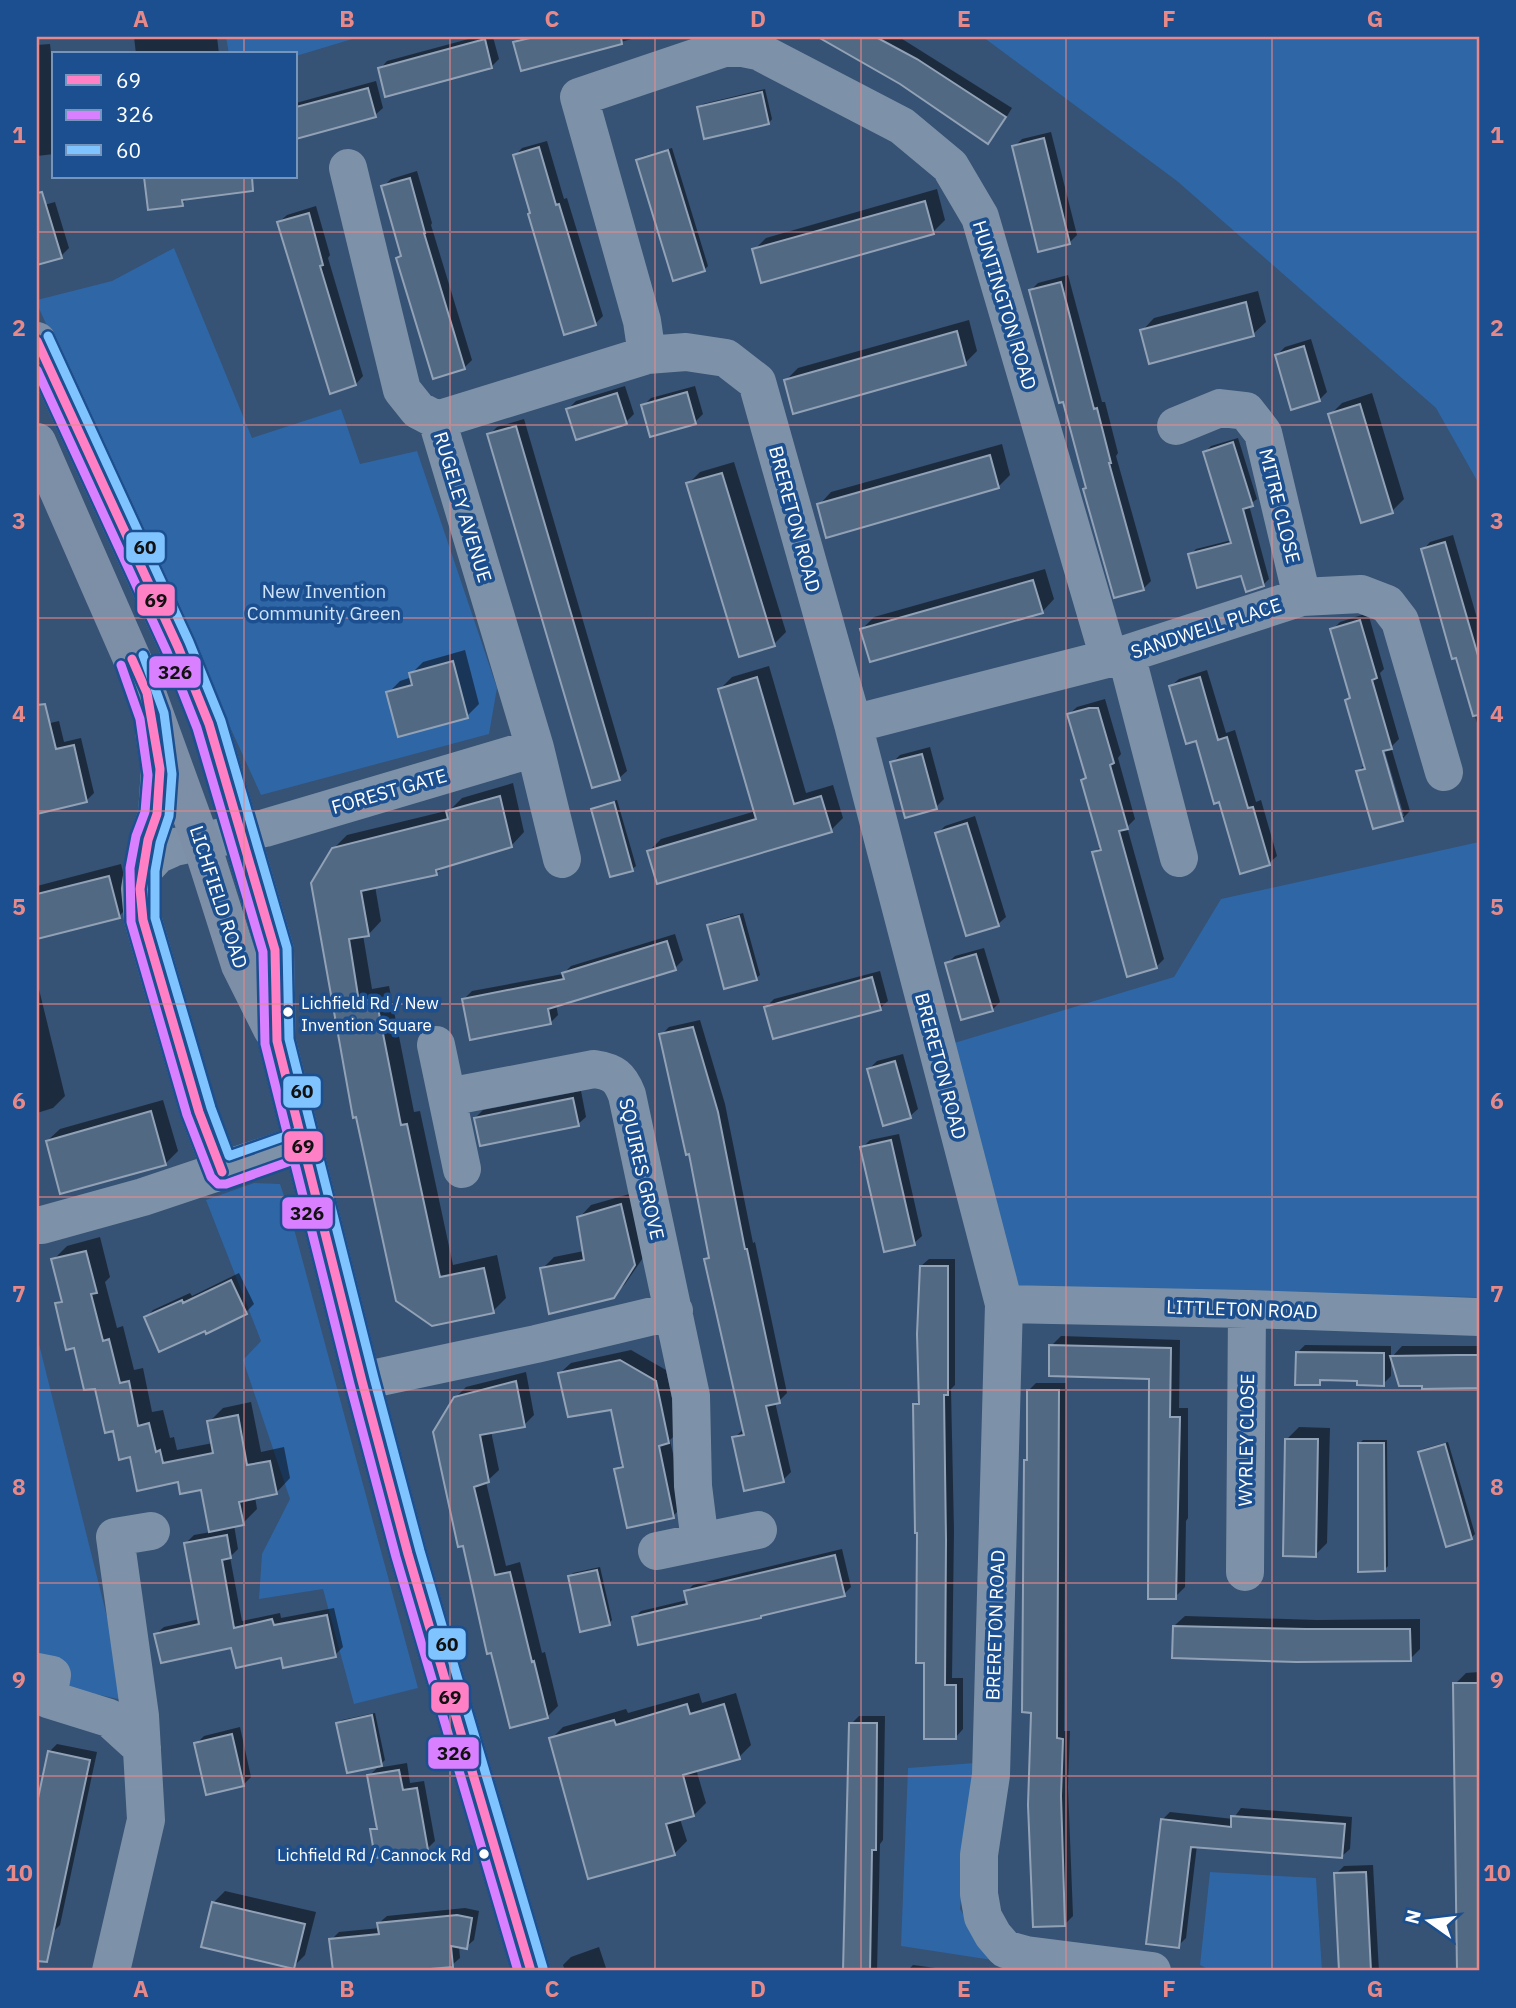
<svg xmlns="http://www.w3.org/2000/svg" width="1516" height="2008" font-family="'IBM Plex Sans',sans-serif">
<rect width="100%" height="100%" fill="#365274"/>
<path fill="#2f66a5" d="M226,37H359L296,56L229,54Z
M983,37H1479V484L1436,408L1177,181Z
M174,248L252,438L341,409L360,464L417,451L497,688L489,734L261,795L37,304V300L112,281Z
M1479,842V1297L1020,1292L951,1044L1174,977L1221,899Z
M254,1183L280,1184L290,1214L418,1688L354,1704L323,1589L259,1599L262,1554L290,1499L243,1360L261,1341L206,1200Z
M37,1336L128,1701L37,1682Z
M975,1763L960,1909L992,1960L901,1946L908,1768Z
M1210,1872L1316,1878L1322,1971H1212L1200,1965Z"/>
<path fill="#0007" fill-rule="evenodd" d="M134,37H217L219,54H136Z
M476,37H493L499,59L491,67L380,69L387,61Z
M521,37H639L522,69L515,43Z
M822,37H899L1012,108L996,134L988,142L901,83Z
M50,44L54,81V154L37,156V45Z
M376,81L383,108L375,115L296,137V103Z
M765,89L772,119L769,123L699,108L703,104Z
M1051,132L1077,235L1069,243L1014,147L1022,139Z
M547,141L564,199L567,198L603,316L595,324L531,213L515,156L522,148Z
M672,148L708,266L704,270L638,160L641,157Z
M417,171L432,223L431,225L472,360L464,368L398,258L402,254L383,187L391,179Z
M146,177H232V181L189,197L182,204L150,208Z
M937,189L945,220L933,232L754,250L766,238Z
M55,202L69,248L61,256L37,264V207Z
M316,206L330,255L328,258L363,376L356,384L279,222L287,215Z
M1068,275L1102,402H1105L1118,453L1116,456L1151,581L1143,589L1088,487L1030,291L1038,283Z
M1258,291L1266,322L1253,334L1142,331L1154,318Z
M969,320L977,351L965,363L786,380L798,368Z
M1311,339L1327,392L1319,400L1277,355L1285,347Z
M625,386L634,414L626,422L568,409L576,401Z
M695,386L703,414L695,422L643,406L651,398Z
M1372,393L1404,499L1392,511L1330,415L1342,403Z
M524,419L627,771L619,778L489,435L497,427Z
M1238,438L1257,499L1249,505L1269,579L1263,585L1242,574L1190,555L1196,549L1232,540L1205,452L1211,446Z
M1002,444L1010,475L998,487L819,505L831,492Z
M734,462L786,632L774,644L688,484L700,472Z
M1453,535L1479,625L1478,726L1423,550L1430,542Z
M1045,569L1054,599L1042,612L862,629L874,617Z
M1368,613L1384,669L1380,673L1399,739L1391,747L1410,811L1402,819L1358,772L1365,764L1347,700L1351,696L1332,630L1340,622ZM1382,742L1404,816H1400L1379,743Z
M465,650L479,704L467,716L388,693L400,681L412,677L411,674L423,662Z
M769,666L806,793L833,785L843,818L831,830L649,851L661,839L756,811L720,689L732,677Z
M1207,670L1226,733L1235,730L1256,802L1261,800L1277,856L1269,863L1197,739L1171,686L1179,679Z
M1105,699L1121,754L1118,758L1135,819L1127,827L1164,959L1157,966L1128,975L1094,853L1102,845L1083,780L1087,776L1069,714L1077,707Z
M59,721L64,742L81,738L94,793L86,801L37,812V726Z
M930,747L944,799L936,807L892,763L900,755Z
M513,783L524,832L511,846L444,866L436,874L375,886L381,921L368,935H363L372,989L389,986L414,1112L420,1111L453,1265L497,1255L506,1298L493,1311L397,1300L333,849L347,835L450,810L462,798Z
M617,800L636,866L632,869L593,809L597,806Z
M975,816L1006,917L998,924L937,834L945,826Z
M121,864L131,904L119,916L37,937V886Z
M743,913L760,975L756,978L709,925L712,922Z
M675,934L683,960L675,968L556,1004L558,1015L550,1023L464,999L472,991L563,974L571,966Z
M984,948L1000,1002L992,1010L947,964L955,956Z
M880,971L888,1001L880,1008L766,1007L774,999Z
M37,981L65,1096L53,1108L37,1113Z
M700,1020L725,1104L753,1243L755,1242L787,1393L779,1401L775,1402L791,1472L783,1480L734,1438L744,1429L706,1259L710,1255L699,1194L661,1035L669,1027Z
M903,1054L918,1109L910,1116L869,1069L877,1061Z
M581,1091L586,1117L578,1124L475,1118L483,1110Z
M163,1100L178,1151L165,1164L47,1141L60,1129Z
M899,1134L922,1236L914,1243L862,1148L870,1140Z
M633,1193L647,1252L625,1284L613,1297L542,1269L554,1257L584,1251L579,1218L591,1205Z
M100,1237L110,1277L105,1282L117,1328L123,1326L134,1370L143,1368L152,1412L163,1410L170,1438L174,1437L177,1450L213,1443L209,1422L223,1408L251,1402L261,1452L284,1447L290,1478L276,1493L255,1497L257,1509L243,1523L234,1525L238,1549L230,1557L242,1621L280,1613L281,1618L334,1608L343,1647L335,1655L282,1656L232,1646L156,1634L164,1627L200,1619L186,1543L194,1535L211,1532L203,1488L179,1480L131,1455L114,1429L97,1387L75,1346L57,1304L63,1298L53,1260L67,1246Z
M929,1259H955V1385L951,1389L954,1531L952,1678H963V1729L956,1737L926,1661L915,1405L921,1399V1266Z
M239,1273L254,1304L246,1312L207,1331L146,1318L153,1310L190,1293L192,1296Z
M1061,1336L1180,1340L1179,1408H1188V1518L1186,1521L1185,1587L1175,1597L1151,1377L1051,1346Z
M1305,1345L1391,1346V1376L1383,1384L1359,1379H1323L1319,1383L1297,1353Z
M1402,1346H1479V1395L1477,1387L1392,1357Z
M631,1350L666,1370L679,1431L670,1440L684,1505L673,1516L616,1470L624,1462L613,1408L560,1373L571,1363Z
M526,1372L534,1415L524,1425L491,1431L499,1470L486,1482L506,1566L520,1562L542,1653L545,1652L558,1706L547,1717L511,1726L455,1398L466,1387Z
M1036,1383H1066L1064,1731H1070L1068,1787L1073,1916L1065,1924L1033,1711L1028,1391Z
M1299,1427L1330,1428L1327,1543L1315,1555L1287,1439Z
M1363,1440H1387L1388,1566L1384,1570L1359,1444Z
M1448,1442L1475,1534L1471,1538L1420,1453L1423,1449Z
M842,1549L851,1587L844,1594L764,1613L761,1617L634,1618L641,1611L687,1600L686,1592L693,1585Z
M600,1567L612,1620L609,1623L570,1577L573,1573Z
M1185,1616L1317,1620L1420,1619V1649L1410,1659L1174,1626Z
M1479,1672V1971H1459L1455,1684L1466,1673Z
M699,1693L702,1703L736,1693L751,1745L739,1757L696,1769L706,1803L694,1815L680,1819L687,1841L674,1854L551,1739L563,1727L626,1709L628,1713Z
M375,1713L385,1760L377,1768L407,1763L410,1783L424,1781L435,1841L427,1849L372,1830L378,1825L369,1776L381,1764L338,1723L342,1720Z
M859,1716H885L883,1840L880,1844L877,1971H844L851,1724Z
M240,1727L251,1777L243,1785L196,1744L204,1736Z
M57,1744L97,1752L60,1925L52,1933L37,1930V1811L49,1752Z
M1241,1808L1352,1817L1350,1849L1342,1856L1197,1845L1186,1938L1178,1946L1162,1820L1170,1812L1233,1819Z
M1373,1865L1379,1971H1341L1336,1874L1344,1866Z
M225,1891L316,1912L305,1955L293,1967L213,1903Z
M465,1908L479,1911L474,1940L466,1947L459,1946L460,1958L452,1965L388,1971H334L331,1940L339,1932L380,1928L379,1923L387,1916Z
M599,1947L607,1971H565L563,1965L571,1957Z
M913,1965L958,1971H907Z"/>
<path fill="#526984" stroke="#92a2b6" stroke-width="2" d="M534,37H621L622,44L521,71L513,42Z
M818,37H876L917,59L1006,117L988,144L900,84Z
M485,39L492,68L385,97L378,68Z
M368,88L376,117L296,139V107Z
M762,92L769,124L704,139L697,107Z
M1044,138L1070,244L1038,252L1012,146Z
M539,147L556,205L559,204L596,325L564,335L528,214L530,213L513,155Z
M668,150L705,271L673,281L636,160Z
M144,177H252L253,191L182,200L183,206L148,210Z
M410,178L425,233H424L465,369L433,379L396,258L401,256L381,186Z
M42,192L62,258L37,265V193Z
M925,201L934,234L761,283L752,249Z
M309,213L323,265L320,266L356,385L330,394L277,222Z
M1061,282L1094,409L1097,408L1111,463H1109L1144,590L1114,598L1083,489L1086,488L1063,402L1059,403L1029,290Z
M1246,302L1254,336L1149,364L1140,330Z
M957,331L966,365L793,414L784,380Z
M1304,346L1320,401L1291,410L1275,355Z
M687,392L696,424L650,437L641,405Z
M617,393L627,424L576,440L566,409Z
M1360,404L1393,513L1361,523L1328,414Z
M516,426L620,780L592,788L487,434Z
M1233,442L1253,506L1243,509L1264,586L1246,592L1241,576L1197,588L1188,554L1231,543L1203,452Z
M990,455L999,488L826,538L817,504Z
M722,473L775,646L739,657L686,483Z
M1445,542L1479,659V715L1473,716L1456,658L1452,659L1421,549Z
M1033,580L1043,613L870,662L860,629Z
M1360,620L1377,678L1372,680L1392,749L1383,751L1403,821L1373,829L1356,771L1365,769L1345,700L1350,698L1330,629Z
M453,661L468,718L398,737L386,692L412,685L409,673Z
M757,677L794,804L821,796L832,832L657,884L647,851L756,819L718,689Z
M1200,677L1218,740L1227,737L1248,808L1253,807L1270,865L1240,874L1219,802L1214,804L1196,741L1186,744L1169,686Z
M45,704L56,749L74,745L87,802L37,814V705Z
M1089,708H1098L1114,763L1110,765L1128,829L1119,831L1157,968L1127,977L1092,852L1101,850L1081,780L1086,778L1067,714Z
M922,754L937,809L905,818L890,762Z
M500,796L512,847L436,870L437,875L361,891L369,936L349,939L359,1002L376,998L401,1125L407,1124L440,1277L484,1268L494,1313L432,1326L396,1301L356,1117L353,1118L311,883L332,848L448,819L446,811Z
M614,802L633,871L610,877L591,809Z
M967,823L999,926L966,936L935,833Z
M109,876L120,918L37,939V894Z
M739,916L757,980L724,989L707,925Z
M667,941L676,970L548,1009L551,1024L470,1040L462,999L564,979L562,973Z
M976,954L993,1011L961,1020L945,963Z
M872,977L881,1010L773,1039L764,1007Z
M693,1027L718,1112L745,1249H747L780,1403L766,1406L784,1482L744,1491L732,1437L744,1435L704,1259L709,1258L689,1154L686,1155L659,1034Z
M895,1061L911,1118L883,1126L867,1069Z
M573,1098L579,1126L480,1146L474,1118Z
M151,1111L166,1165L60,1194L46,1141Z
M891,1140L915,1245L884,1252L860,1147Z
M621,1204L635,1265L614,1298L549,1314L540,1268L584,1260L577,1217Z
M86,1251L97,1293L91,1294L103,1341L109,1339L120,1383L129,1381L138,1426L149,1423L156,1452L160,1450L163,1463L213,1453L207,1421L238,1415L247,1465L270,1461L277,1494L239,1502L244,1525L209,1532L201,1490L180,1494L178,1482L137,1491L130,1457L119,1460L113,1431L105,1433L95,1389L84,1390L74,1348L66,1350L55,1303L62,1302L51,1259Z
M920,1266H948V1395H944L946,1540L945,1685H956V1739H924V1663H916L917,1533H915L913,1404H919L917,1334Z
M231,1280L247,1314L206,1334L205,1331L159,1352L144,1317L182,1300L183,1303Z
M1049,1345L1171,1348L1170,1417H1180L1176,1599H1148L1149,1379L1049,1376Z
M1296,1352L1384,1353V1386L1357,1385V1381L1320,1380V1385H1295Z
M1457,1355H1479V1388L1422,1389V1386H1399L1390,1356Z
M620,1360L656,1381L669,1443L659,1446L674,1518L627,1528L614,1469L623,1467L611,1410L568,1417L558,1373Z
M516,1381L525,1427L480,1435L489,1482L474,1487L495,1575L510,1572L532,1662L534,1661L548,1718L510,1728L491,1653L487,1654L463,1546L458,1547L433,1432L454,1397Z
M1027,1390H1059L1057,1738L1063,1739L1061,1796L1065,1926L1033,1927L1028,1805L1031,1713L1022,1712L1024,1460H1027Z
M1285,1439H1318L1316,1557L1283,1556Z
M1358,1443H1384L1385,1571L1358,1572Z
M1445,1444L1472,1539L1446,1547L1418,1452Z
M227,1535L231,1558L222,1560L234,1628L272,1619L274,1625L327,1615L336,1657L283,1668L281,1658L236,1668L231,1648L161,1663L154,1634L199,1624L184,1543Z
M835,1555L845,1596L761,1616V1618L638,1645L632,1617L687,1604L684,1591Z
M597,1570L610,1625L580,1632L568,1576Z
M1173,1626L1306,1629H1410L1411,1661L1296,1662L1172,1658Z
M1453,1683H1479V1971H1457Z
M687,1704L690,1714L724,1704L740,1759L683,1775L694,1816L666,1824L675,1855L588,1879L549,1738L614,1720L616,1725Z
M372,1715L382,1766L347,1773L336,1723Z
M849,1723H877L876,1850H872L870,1971H843Z
M232,1734L244,1786L206,1795L194,1743Z
M48,1751L90,1760L47,1962L37,1961V1803Z
M399,1770L403,1790L417,1788L428,1850L375,1858L370,1829H377L367,1775Z
M1231,1816L1345,1824L1342,1858L1191,1847L1179,1948L1146,1944L1161,1819L1231,1827Z
M1366,1872L1371,1971H1339L1334,1873Z
M212,1902L305,1924L294,1969L201,1947Z
M457,1915L472,1918L467,1949L451,1946L453,1967L407,1971H333L329,1939L379,1934L377,1923Z"/>
<g fill="none" stroke-linecap="round" stroke-linejoin="round">
<path stroke="#7d92a8" stroke-width="38" d="M348,168L402,390L418,410L437,420L535,748L562,859
M647,355L642,321L579,97L724,48H743L758,51L902,126L950,166L980,217L1109,658
M437,420L647,355L686,352L726,358L757,382L853,724L1004,1304L991,1775L979,1855V1894L983,1917L993,1935L1005,1949L1026,1955L1152,1971
M1176,426L1220,408L1246,411L1263,433L1302,597
M1126,654L1179,858
M853,724L1126,654L1302,597L1361,594L1387,604L1400,621L1444,772
M154,731L160,769L157,814L148,840L140,889L143,920L199,1112L222,1172
M144,869L157,855L175,847L265,828L535,748
M436,1045L462,1169
M448,1097L594,1069C614,1072 620,1077 627,1095L691,1396L693,1486L700,1542
M37,1225H42L143,1197L301,1144
M1004,1304L1247,1309L1479,1317
M362,1381L536,1344L674,1311
M657,1551L758,1530
M1245,1572L1247,1309
M37,1672L52,1675L48,1699L109,1718L142,1748
M111,1971L146,1820L140,1716L115,1537L151,1531"/>
<path stroke="#7d8ea7" stroke-width="38" d="M37,341L178,647L209,724L275,950L277,1041L362,1381L408,1554L531,1971
M37,442L147,693L201,842L240,965L272,1029"/>
<g stroke="#1b4f8f" stroke-width="14">
<path id="bus-1" d="M37,341L178,647L209,724L275,950L277,1041L362,1381L408,1554L531,1971
M132,659L147,693L160,769L157,814L148,840L140,889L143,920L199,1112L222,1172"/>
</g>
<g stroke="#1b4f8f" stroke-width="14">
<path id="bus-2" d="M37,370L167,652L197,728L263,952L265,1044L350,1384L396,1557L518,1971
M121,665L140,719L148,775L145,812L136,836L130,868L131,922L187,1115L211,1177L218,1184H226L305,1156"/>
</g>
<g stroke="#1b4f8f" stroke-width="14">
<path id="bus-3" d="M48,336L189,642L221,721L287,948L289,1039L374,1378L420,1551L543,1968
M143,655L164,713L172,774L169,816L160,843L155,871V918L211,1108L229,1156L297,1132"/>
</g>
<use href="#bus-1" stroke="#ff80c5" stroke-width="9"/>
<use href="#bus-2" stroke="#d880ff" stroke-width="9"/>
<use href="#bus-3" stroke="#80c4ff" stroke-width="9"/>
</g>
<path fill="none" stroke="#e88989" stroke-width="2" stroke-opacity="0.55" d="M244,37V54M450,37V1971M655,37V1971M861,37V1971M1066,37V1971M1272,37V1971M244,177V1971M37,232H1479M37,425H1479M37,618H1479M37,811H1479M37,1004H1479M37,1197H1479M37,1390H1479M37,1583H1479M37,1776H1479"/>
<g fill="#fff" stroke="#1b4f8f" stroke-width="2.5">
<circle cx="288" cy="1012" r="6"/>
<circle cx="484" cy="1854" r="6"/>
</g>
<g text-anchor="middle" stroke-width="7" stroke-linejoin="round" paint-order="stroke">
<g font-size="17" fill="#fff" stroke="#1b4f8f" text-anchor="start">
<text x="301" y="1009">Lichfield Rd / New<tspan x="301" dy="22">Invention Square</tspan></text>
<text x="471" y="1861" text-anchor="end">Lichfield Rd / Cannock Rd</text>
</g>
<g font-size="19" fill="#fff" stroke="#1b4f8f">
<text transform="translate(1005 305) rotate(73)" y="7">HUNTINGTON ROAD</text>
<text transform="translate(1280 506) rotate(76)" y="7">MITRE CLOSE</text>
<text transform="translate(463 507) rotate(73)" y="7">RUGELEY AVENUE</text>
<text transform="translate(795 519) rotate(75)" y="7">BRERETON ROAD</text>
<text transform="translate(1206 628) rotate(-18)" y="7">SANDWELL PLACE</text>
<text transform="translate(389 791) rotate(-16)" y="7">FOREST GATE</text>
<text transform="translate(219 897) rotate(72)" y="7">LICHFIELD ROAD</text>
<text transform="translate(941 1066) rotate(75)" y="7">BRERETON ROAD</text>
<text transform="translate(642 1169) rotate(77)" y="7">SQUIRES GROVE</text>
<text transform="translate(1242 1309) rotate(2)" y="7">LITTLETON ROAD</text>
<text transform="translate(1246 1440) rotate(-89)" y="7">WYRLEY CLOSE</text>
<text transform="translate(995 1625) rotate(-88)" y="7">BRERETON ROAD</text>
</g>
<g font-size="19" fill="#cfe3fa" stroke="#1b4f8f">
<text x="324" y="598">New Invention<tspan x="324" dy="22">Community Green</tspan></text>
</g>
</g>
<g stroke="#1b4f8f" stroke-width="2.5">
<rect x="125" y="531" width="41" height="33" rx="7" fill="#80c4ff"/>
<rect x="136" y="583" width="40" height="34" rx="7" fill="#ff80c5"/>
<rect x="148" y="655" width="54" height="34" rx="7" fill="#d880ff"/>
<rect x="282" y="1075" width="40" height="34" rx="7" fill="#80c4ff"/>
<rect x="283" y="1130" width="41" height="33" rx="7" fill="#ff80c5"/>
<rect x="281" y="1196" width="53" height="34" rx="7" fill="#d880ff"/>
<rect x="427" y="1627" width="40" height="34" rx="7" fill="#80c4ff"/>
<rect x="430" y="1681" width="40" height="33" rx="7" fill="#ff80c5"/>
<rect x="427" y="1736" width="53" height="34" rx="7" fill="#d880ff"/>
</g>
<g font-size="19" text-anchor="middle" font-weight="bold" fill="#111">
<text x="145" y="554">60</text>
<text x="156" y="607">69</text>
<text x="175" y="679">326</text>
<text x="302" y="1098">60</text>
<text x="303" y="1153">69</text>
<text x="307" y="1220">326</text>
<text x="447" y="1651">60</text>
<text x="450" y="1704">69</text>
<text x="454" y="1760">326</text>
</g>
<rect width="1516" height="2008" fill="none" stroke="#1b4f8f" stroke-width="77"/>
<rect x="52" y="52" width="245" height="126" fill="#1b4f8f" stroke="#7695bc" stroke-width="2"/>
<rect x="66" y="75" width="35" height="10" fill="#ff80c5" stroke="#7695bc" stroke-width="2"/>
<text x="116" y="88" font-size="21" fill="#ffffff">69</text>
<rect x="66" y="110" width="35" height="10" fill="#d880ff" stroke="#7695bc" stroke-width="2"/>
<text x="116" y="122" font-size="21" fill="#ffffff">326</text>
<rect x="66" y="145" width="35" height="10" fill="#80c4ff" stroke="#7695bc" stroke-width="2"/>
<text x="116" y="158" font-size="21" fill="#ffffff">60</text>
<g transform="translate(1429 1921) rotate(284)" stroke="#1b4f8f" stroke-width="5" paint-order="stroke">
<path d="M0-5L12 26L0 18L-12 26Z" fill="#ffffff"/>
<text y="-10" font-size="19" font-weight="bold" text-anchor="middle" fill="#ffffff">N</text>
</g>
<rect x="38" y="38" width="1440" height="1931" fill="none" stroke="#e88989" stroke-width="2.5"/>
<g font-size="23" text-anchor="middle" font-weight="bold" fill="#e88989">
<text x="141" y="27">A</text>
<text x="347" y="27">B</text>
<text x="552" y="27">C</text>
<text x="758" y="27">D</text>
<text x="964" y="27">E</text>
<text x="1169" y="27">F</text>
<text x="1375" y="27">G</text>
<text x="19" y="143">1</text>
<text x="1497" y="143">1</text>
<text x="19" y="336">2</text>
<text x="1497" y="336">2</text>
<text x="19" y="529">3</text>
<text x="1497" y="529">3</text>
<text x="19" y="722">4</text>
<text x="1497" y="722">4</text>
<text x="19" y="915">5</text>
<text x="1497" y="915">5</text>
<text x="19" y="1109">6</text>
<text x="1497" y="1109">6</text>
<text x="19" y="1302">7</text>
<text x="1497" y="1302">7</text>
<text x="19" y="1495">8</text>
<text x="1497" y="1495">8</text>
<text x="19" y="1688">9</text>
<text x="1497" y="1688">9</text>
<text x="19" y="1881">10</text>
<text x="1497" y="1881">10</text>
<text x="141" y="1997">A</text>
<text x="347" y="1997">B</text>
<text x="552" y="1997">C</text>
<text x="758" y="1997">D</text>
<text x="964" y="1997">E</text>
<text x="1169" y="1997">F</text>
<text x="1375" y="1997">G</text>
</g>
</svg>
